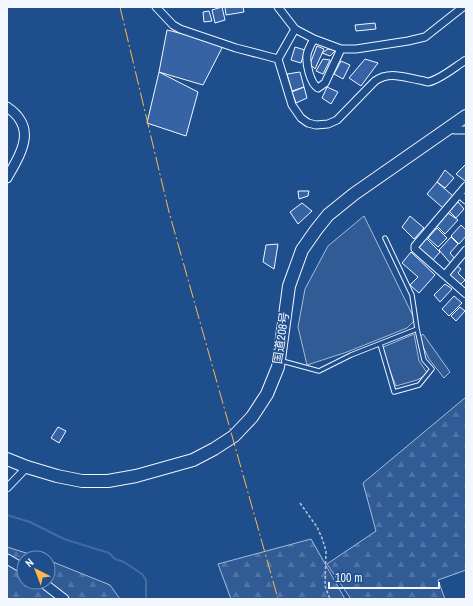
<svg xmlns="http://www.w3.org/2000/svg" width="473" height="606" font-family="'Archivo Narrow','Noto Sans JP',sans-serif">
<defs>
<pattern id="forest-firs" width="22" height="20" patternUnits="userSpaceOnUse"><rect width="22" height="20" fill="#305b95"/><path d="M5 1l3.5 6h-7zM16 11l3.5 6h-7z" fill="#4e73a5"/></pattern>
</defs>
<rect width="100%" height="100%" fill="#1f4e8c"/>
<path fill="url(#forest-firs)" stroke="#a8bbd7" d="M466,397V570L438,580L445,599H351L327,564L376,531L363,483Z
M311,539L345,599H231L218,564Z
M7,547L42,558H24V582H48V560L110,585L120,599H7Z"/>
<path fill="#305b95" stroke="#a8bbd7" d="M364,216L415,320L407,328L347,352L307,365L298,327L305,289L328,246Z
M414,334L419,361L428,374L417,380L396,386L381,348Z
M423,334L450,372L444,378L429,359L419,338Z"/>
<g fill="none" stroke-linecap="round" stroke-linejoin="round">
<path stroke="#446ba0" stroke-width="2" d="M7,515L30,522L64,539L109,553L115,559L124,562L142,574L146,580V599"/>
</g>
<path fill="#3563a3" stroke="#f2f6ff" d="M222,7L225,20L215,23L212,10Z
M225,7H243L244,12L226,15Z
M209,11L212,21L204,22L203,12Z
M375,23L376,29L356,31L355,25Z
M167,30L224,44L203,85L159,72Z
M317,46L324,49L315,69L310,64Z
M295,47L305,50L301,63L291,60Z
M328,49L336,50L330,56L322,53Z
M323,59L330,60L323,74L316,71Z
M365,59L378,63L361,86L349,78Z
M341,61L350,65L343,79L334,74Z
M159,72L198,92L186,136L147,123Z
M300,72L304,87L292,91L287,74Z
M304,87L307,98L296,103L292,92Z
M327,87L338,92L331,104L322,98Z
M466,164V180L465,181L456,174Z
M445,170L454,178L445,188L437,182Z
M437,182L453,196L443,208L427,194Z
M298,191H309L308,196L299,199Z
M458,202L464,209L456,218L449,211Z
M302,203L312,211L298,224L290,212Z
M448,213L458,220L445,234L437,226Z
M410,216L424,228L414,239L402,227Z
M461,225L466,230V236L459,244L451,236Z
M437,228L447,238L438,247L428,238Z
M451,237L458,244L450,253L455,259L451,264L439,250Z
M426,238L440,252L433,260L418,247Z
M278,244L274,269L263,262L266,245Z
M411,252L435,275L419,293L410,285L418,277L402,263Z
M456,265L461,269L458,273L465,280L459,286L447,275Z
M445,284L452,289L440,302L434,295Z
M454,296L462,303L449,316L442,309Z
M460,307L465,311L456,321L451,316Z
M58,427L66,431L59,443L51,438Z"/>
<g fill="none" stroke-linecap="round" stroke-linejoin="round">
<g stroke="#f2f6ff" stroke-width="5.5">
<path id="lane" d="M380,344L394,392L419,385L432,369L424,360L417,329
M282,361L319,371L351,355L417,329L412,295L385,238"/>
</g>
<g stroke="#f2f6ff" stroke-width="9">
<path id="street" d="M156,7L173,25L180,29L236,48L278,59
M278,7L295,29L278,59L292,105L301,118L308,123L316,125L328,124L337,120L375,81C389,71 403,77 419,80C422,80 426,82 428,82C440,80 456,66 466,60
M295,29L314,39L341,49H356L408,41L425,37L463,7
M314,39C311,44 308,49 307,55C306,64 310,83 318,88L325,83L341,49
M451,126L454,130H466
M466,186L415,246V249L466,294
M459,194L466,200
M445,275L466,250
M7,488L27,467"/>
</g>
<g stroke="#f2f6ff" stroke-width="11">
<path id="secondary" d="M7,107C38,128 21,153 7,178
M7,559L24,569
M42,582L64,599"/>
</g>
<g stroke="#f2f6ff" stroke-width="14">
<path id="highway" d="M7,459L27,467L57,476L82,481H108L136,476L193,460L214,449L234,436L252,417L267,394L278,367L289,286L302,250L316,230L328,215L354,194L466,116"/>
</g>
<path stroke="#b3c4dc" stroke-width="1.5" stroke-dasharray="3 2" stroke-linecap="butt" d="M300,503L317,527L322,538L326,551L325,586L330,599"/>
<use href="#lane" stroke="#1f4e8c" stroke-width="3.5"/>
<use href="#street" stroke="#1f4e8c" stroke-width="7"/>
<use href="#secondary" stroke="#1f4e8c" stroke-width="9"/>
<use href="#highway" stroke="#1f4e8c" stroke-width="12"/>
<path stroke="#ffb74d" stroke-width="1" stroke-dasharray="14 3 2 3" stroke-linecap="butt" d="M120,7L169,212L278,599"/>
</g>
<g text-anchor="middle" stroke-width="3" stroke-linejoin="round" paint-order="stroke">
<g font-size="12" fill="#f2f6ff" stroke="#1f4e8c">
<text transform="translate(281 338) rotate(-82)" y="4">国道208号</text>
</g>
</g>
<rect width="473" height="606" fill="none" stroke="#f2f6ff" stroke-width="16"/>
<g transform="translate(36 570) rotate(318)"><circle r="19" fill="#1f4e8c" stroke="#7391ba"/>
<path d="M0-3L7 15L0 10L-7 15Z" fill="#ffb74d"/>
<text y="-6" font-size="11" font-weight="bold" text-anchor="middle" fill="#f2f6ff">N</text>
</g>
<path d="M329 582v6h110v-6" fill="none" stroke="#f2f6ff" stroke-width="2"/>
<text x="335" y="582" font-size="12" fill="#f2f6ff" stroke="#1f4e8c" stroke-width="3" paint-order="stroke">100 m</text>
</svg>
